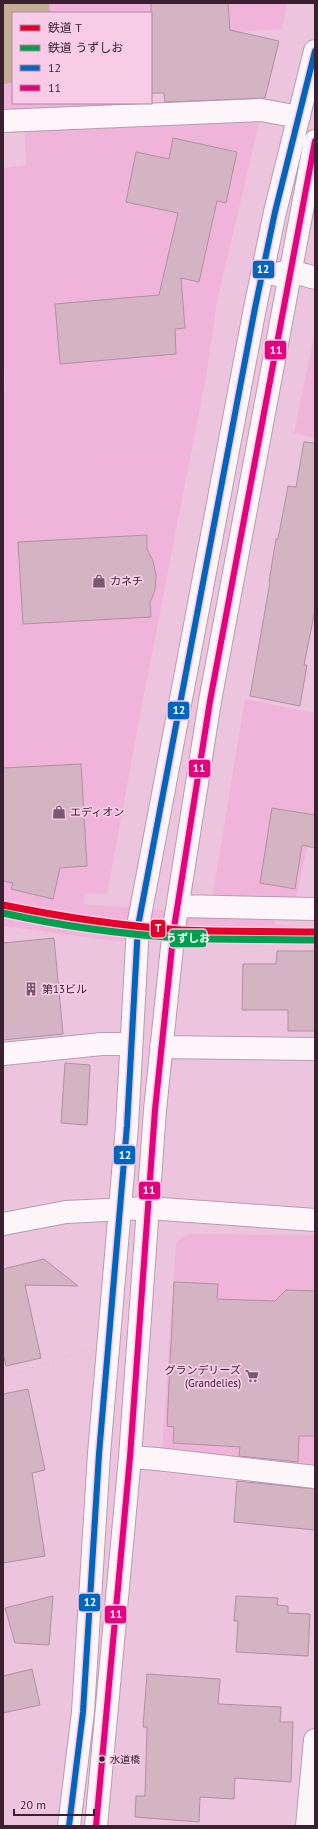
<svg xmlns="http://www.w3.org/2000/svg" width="318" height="1829" font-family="'PT Sans','Noto Sans JP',sans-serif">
<rect width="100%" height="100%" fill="#ecc4dd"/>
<path fill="#f0b4da" d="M3,3H287L282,29L151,36V13H13V103H126L127,108L3,114Z
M261,115L217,301L207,371L140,715L107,894L86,893L83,904L208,913L275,915V925L295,926L296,942L205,940L115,941L3,926V393L6,392L3,350V168L26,165L24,124Z
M315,330V438L294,433Z
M245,699L315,713V814L295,902L212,900Z
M191,1234L315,1235V1467L162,1452L176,1242L186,1235Z"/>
<path fill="#c6af97" d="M3,3H49L50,13H13V83L3,84Z"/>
<path fill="#d4b4c3" stroke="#b0909f" d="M151,3H228L230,30L279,41L265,98L165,102L164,93H151Z
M173,138L237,152L226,203L217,201L199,282L181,278L185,328L175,329L176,354L60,364L55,304L159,295L178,213L126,202L136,152L169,159Z
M304,442L315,443V610L304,665H307L300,706L250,696L270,582H269L276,539H278L288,486L296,487Z
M147,535V549L153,561L156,575L155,590L150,603L151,617L23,624L18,542Z
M81,764L87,866L60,868L53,899L11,889L13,883L3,881V768Z
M272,808L315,815V848L302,845L295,889L260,883Z
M54,938L63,1034L3,1040V943Z
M277,951H315V1031H288V1010H242L243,964H276Z
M65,1063L90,1065L87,1125L61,1123Z
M44,1259L78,1286L25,1285L41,1358L6,1366L3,1354V1269Z
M174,1282L218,1284L217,1299L275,1301L286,1290L315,1291V1436H299L298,1462L239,1456L240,1447L173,1443L174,1427L167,1426Z
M28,1389L45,1470L32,1473L45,1556L3,1563V1394Z
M237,1481L315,1489V1530L234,1522Z
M53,1596L49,1645L15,1643L5,1608Z
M236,1596L278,1598L277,1605L288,1606V1613L310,1614L308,1656L236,1652L238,1621H234Z
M32,1669L40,1705L3,1713V1676Z
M147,1674L220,1679L218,1704L281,1707L280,1722H293L291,1782L235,1778L234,1799L200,1797L199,1822L135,1817L136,1796H145L147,1727H143Z"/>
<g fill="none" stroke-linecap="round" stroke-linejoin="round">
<g stroke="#ba9baf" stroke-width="24">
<path id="minor" d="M3,121L261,110L299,117
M277,275C287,268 304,275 315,278
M178,906L315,909
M161,1047L315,1049
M3,1054L102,1044H130
M3,1224L66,1212L148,1208L315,1220
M130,1457L157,1459L315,1477
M69,1826L83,1712L99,1454L127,1126L138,926L255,308L275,212L315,51
M96,1826L130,1457L155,1110L174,928L210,701L315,141
M307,1826L315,1740"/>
</g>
<path stroke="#d4c8cf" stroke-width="2.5" stroke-dasharray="1 3" stroke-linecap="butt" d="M3,460L139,448L200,456
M3,533L187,521
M3,1379L84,1350"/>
<use href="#minor" stroke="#fcf6fa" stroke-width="22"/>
<g stroke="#f8cce6" stroke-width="9">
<path id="bus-1" d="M69,1826L83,1712L99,1454L127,1126L138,926L255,308L275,212L315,51"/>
</g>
<g stroke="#f8cce6" stroke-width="9">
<path id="bus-2" d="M96,1826L130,1457L155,1110L174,928L210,701L315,141"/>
</g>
<use href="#bus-1" stroke="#0065bd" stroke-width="6"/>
<use href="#bus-2" stroke="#e5007d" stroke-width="6"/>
<g stroke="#f8cce6" stroke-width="10">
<path id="rail-1" d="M3,905C62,917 121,926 181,930C226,932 270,931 315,932"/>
</g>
<g stroke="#f8cce6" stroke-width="10">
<path id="rail-2" d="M3,913C61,926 121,934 181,938C225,940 270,939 315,940"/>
</g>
<use href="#rail-1" stroke="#e4002b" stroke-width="7"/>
<use href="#rail-2" stroke="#039f4f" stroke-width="7"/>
</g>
<defs>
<g id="shop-bare" transform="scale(1.08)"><path d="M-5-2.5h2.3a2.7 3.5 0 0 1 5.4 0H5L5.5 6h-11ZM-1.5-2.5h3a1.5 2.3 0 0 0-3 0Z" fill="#79596d" stroke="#f8cce6" stroke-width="2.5" paint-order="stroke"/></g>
<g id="building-bare" transform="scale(1.08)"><path d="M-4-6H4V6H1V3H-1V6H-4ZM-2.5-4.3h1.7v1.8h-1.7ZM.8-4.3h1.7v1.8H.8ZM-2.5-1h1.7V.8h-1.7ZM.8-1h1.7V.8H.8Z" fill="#79596d" stroke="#f8cce6" stroke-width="2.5" paint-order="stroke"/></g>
<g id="supermarket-bare" transform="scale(1.08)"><path d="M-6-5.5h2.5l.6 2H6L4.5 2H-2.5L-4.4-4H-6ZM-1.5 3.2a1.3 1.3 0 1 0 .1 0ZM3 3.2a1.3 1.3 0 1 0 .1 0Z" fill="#79596d" stroke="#f8cce6" stroke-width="2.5" paint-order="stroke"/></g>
</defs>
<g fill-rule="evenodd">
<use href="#shop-bare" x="99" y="581"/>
<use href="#shop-bare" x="59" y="812"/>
<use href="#building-bare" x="31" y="989"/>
<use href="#supermarket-bare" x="252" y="1376"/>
</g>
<circle fill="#3b2031" stroke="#f8cce6" stroke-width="1.5" cx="102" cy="1759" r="3.5"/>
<g text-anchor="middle" stroke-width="3.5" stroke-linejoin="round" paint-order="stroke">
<g font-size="10" fill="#3b2031" stroke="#f8cce6" text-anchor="start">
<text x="110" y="1763">水道橋</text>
</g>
<g font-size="11" fill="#3b2031" stroke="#f8cce6" text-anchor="start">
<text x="110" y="585">カネチ</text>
<text x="70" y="816">エディオン</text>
<text x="42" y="993">第13ビル</text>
<text x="241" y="1374" text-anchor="end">グランデリーズ<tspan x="241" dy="13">(Grandelies)</tspan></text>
</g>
</g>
<g stroke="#f8cce6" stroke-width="1.5">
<rect x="252" y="260" width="23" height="19" rx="4" fill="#0065bd"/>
<rect x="264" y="340" width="23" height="20" rx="4" fill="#e5007d"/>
<rect x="167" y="701" width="23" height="19" rx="4" fill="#0065bd"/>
<rect x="188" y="759" width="23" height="19" rx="4" fill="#e5007d"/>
<rect x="150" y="919" width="16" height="19" rx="4" fill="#e4002b"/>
<rect x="169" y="929" width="38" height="19" rx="4" fill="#039f4f"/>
<rect x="113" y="1145" width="23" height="20" rx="4" fill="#0065bd"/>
<rect x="138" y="1181" width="23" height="19" rx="4" fill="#e5007d"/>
<rect x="78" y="1593" width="23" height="19" rx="4" fill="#0065bd"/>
<rect x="104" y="1605" width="23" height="19" rx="4" fill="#e5007d"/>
</g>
<g font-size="11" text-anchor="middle" font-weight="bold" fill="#fff">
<text x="263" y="273">12</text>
<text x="276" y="354">11</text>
<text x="179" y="714">12</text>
<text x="199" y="772">11</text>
<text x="158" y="932">T</text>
<text x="188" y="942">うずしお</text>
<text x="125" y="1159">12</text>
<text x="149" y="1194">11</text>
<text x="90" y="1606">12</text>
<text x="116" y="1618">11</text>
</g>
<rect width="318" height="1829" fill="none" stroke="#3b2031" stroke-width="8"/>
<rect x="12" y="12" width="140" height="92" fill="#f8cce6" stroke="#ac879e"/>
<rect x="20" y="25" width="20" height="6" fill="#e4002b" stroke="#ac879e"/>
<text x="48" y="32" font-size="12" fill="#3b2031">鉄道 T</text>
<rect x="20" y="45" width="20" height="6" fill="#039f4f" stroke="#ac879e"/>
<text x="48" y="52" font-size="12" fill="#3b2031">鉄道 うずしお</text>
<rect x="20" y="65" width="20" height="6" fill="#0065bd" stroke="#ac879e"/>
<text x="48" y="72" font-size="12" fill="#3b2031">12</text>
<rect x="20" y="85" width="20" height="6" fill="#e5007d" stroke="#ac879e"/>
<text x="48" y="92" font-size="12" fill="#3b2031">11</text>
<path d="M14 1809v6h80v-6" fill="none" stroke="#3b2031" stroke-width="2"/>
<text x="20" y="1809" font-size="12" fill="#3b2031" stroke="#f8cce6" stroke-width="3" paint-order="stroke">20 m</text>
</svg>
